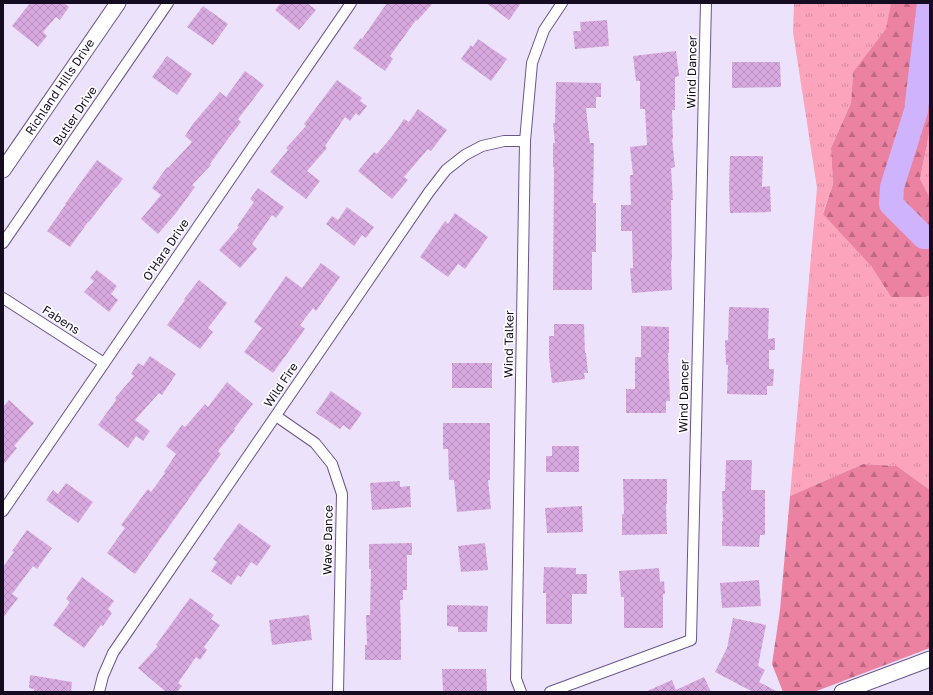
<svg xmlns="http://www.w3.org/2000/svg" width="933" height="695" font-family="'Golos Text',sans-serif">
<defs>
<pattern id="grass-tufts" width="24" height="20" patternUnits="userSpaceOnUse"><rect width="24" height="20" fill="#fca4bc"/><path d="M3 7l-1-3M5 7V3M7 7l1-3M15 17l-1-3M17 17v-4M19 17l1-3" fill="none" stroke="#d78ca1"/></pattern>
<pattern id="forest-firs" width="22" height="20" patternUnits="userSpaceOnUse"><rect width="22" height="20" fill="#ec82a1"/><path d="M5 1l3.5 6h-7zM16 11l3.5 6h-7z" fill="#be6983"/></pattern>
<pattern id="building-cross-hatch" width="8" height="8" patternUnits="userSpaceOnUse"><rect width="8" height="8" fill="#d8a9df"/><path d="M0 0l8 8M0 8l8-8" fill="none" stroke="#b890bf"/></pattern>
</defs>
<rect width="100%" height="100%" fill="#ece2fc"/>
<path fill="url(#grass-tufts)" d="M794,3H891L887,29L853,72L851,103L831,148L833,184L823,213L871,266L891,297H926L930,295V490L897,466L863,464L790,496L817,188L793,32Z
M930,129V198L920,179Z"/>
<path fill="url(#forest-firs)" d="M891,3H930V129L920,179L930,198V295L926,297H891L871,266L823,214L833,184L831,148L851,103L853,72L886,29Z
M863,464L897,466L930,490V648L814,692H783L772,664L780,610L790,496Z"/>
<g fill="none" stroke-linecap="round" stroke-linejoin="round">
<path stroke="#d0b3fd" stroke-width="24" d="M929,3L916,111L892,187L891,204L924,237H930"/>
</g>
<path fill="url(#building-cross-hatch)" d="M30,3H64L69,7L60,20L56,17L43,32L47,36L38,47L12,26Z
M281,3H307L316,10L299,30L275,10Z
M387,3H433L417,21L416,20L390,56L393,59L385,71L353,48L361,38L362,39Z
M486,3H521L509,20Z
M203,6L228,24L213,45L187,27Z
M607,20L609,46L575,49L573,31H581L580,22Z
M478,39L507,59L491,81L461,59L471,45L473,47Z
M676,51L679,76L675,77V110H672L673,139H672L675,167L671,168L673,200H671L672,260L671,261L672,290L632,293L630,268H633L632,231H621V205H631L630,175H633L630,147L647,145L645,109H640V81H636L633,56Z
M167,56L192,74L177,95L152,77Z
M732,62H780L781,87L732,88Z
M245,71L264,85L238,119L241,122L228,139L210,164L211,165L192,185L195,187L176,213L158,234L141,219L161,195L152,188L167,167L168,168L192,142L185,136L192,125L220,92L226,97Z
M337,80L362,98L360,101L367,106L359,116L356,113L350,121L345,117L325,146L327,148L307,171L320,181L306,199L270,172L288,150L286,148L306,126L304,124Z
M556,82L601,83V97H596V108H586L590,143H594L593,203H596V252H592V290H553L554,167H553V143H555L553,123H555Z
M418,109L447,130L431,151L428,149L404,177L408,180L392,199L358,171L374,152L377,154L393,135L404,119L409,122Z
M730,156H763L762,187L770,186L771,212L730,213L729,188Z
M97,160L123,179L116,188V187L89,222H88L70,247L47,231L66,204H65Z
M258,188L284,207L276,218L272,215L252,244L257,249L240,268L219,250L239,227L237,226L254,202L250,199Z
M347,207L374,227L366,238L362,235L354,246L326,224L332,216L338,220Z
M455,213L488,237L465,269L458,264L448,277L420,257L445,221L448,224Z
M321,263L340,277L316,311L313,308L300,325L305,329L273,373L244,352L262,328L254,322L286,276L302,288Z
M97,270L117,286L111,294L118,300L109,312L84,292L94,281L90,278Z
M199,280L227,303L208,328L213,332L200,349L167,325L185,300L184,299Z
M729,307L769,308L768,339L775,338V350H769V369H774L773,386H767V395L727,394L728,365H726L725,340H728Z
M554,324H584L585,353H586L588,373H584L585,379L552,383L549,357V336H554Z
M641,326L669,327V353H668L670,401H666V413H626V389H635V357H641Z
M150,356L176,374L162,395L159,393L135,420L150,431L143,441L136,436L128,448L98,425L116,400L115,398L134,376L131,374L138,363L143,366Z
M452,363H492V388H452Z
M227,382L253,404L234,429L235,430L218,451L221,454L135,574L107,553L125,528L121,525L148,489L151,492L165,473L164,472L176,454L166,446L182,425L185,427L205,404L208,407Z
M331,391L362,413L350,430L343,425L340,429L316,413Z
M9,400L34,423L14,446L17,448L3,465V407Z
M443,423H490V480H488L491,509L457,512L454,480H449L448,449H443Z
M552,446H579V472H546V456H552Z
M726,460H752L751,490H765V535H760L759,547L722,546V521H723L722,491H725Z
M623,479H667V504H666L667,534L622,535V514H624Z
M400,481V487L410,486L411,507L372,510L370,483Z
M66,483L93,502L78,523L46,500L53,490L58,494Z
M582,506L583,532L547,533L545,508Z
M239,523L271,546L257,566L251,562L241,577L238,575L231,585L211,571L217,562L213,559Z
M27,530L52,548L37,569L33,566L12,594L18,598L3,618V567L14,552L12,551Z
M412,543V555H407V590H403V600H400L401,634V660H365V645H367L366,615H370L371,569H369V544Z
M485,543L488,570L461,572L458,546Z
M544,567L576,568V574H587V594H572V624H546V593H543Z
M659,568L660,582L664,581L665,594H663V628H624V597H621L619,571Z
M82,577L114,601L108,609L112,613L103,626L101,625L84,648L53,625L70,602L66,599Z
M759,580L761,606L722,608L720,583Z
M190,598L214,615L211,619L220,625L204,647L207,650L200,660L196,657L178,683L182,686L177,692H166L138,668L158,646L156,645Z
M447,605L488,606L487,632H458V627L447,626Z
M309,615L312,640L272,645L269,620Z
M733,618L766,625L758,666L765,670L759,682L778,692H753L715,672L727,648Z
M442,669H486L487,692H443Z
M30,675L72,682L71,692H34V689L29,688Z
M704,677L711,692H645L672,680L676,690Z"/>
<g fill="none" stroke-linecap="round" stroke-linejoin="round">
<g stroke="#6c558d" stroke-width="12">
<path id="street" d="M3,243L168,3
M3,298L104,363
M276,416L315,443L332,464L342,494L338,692
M3,511L351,3
M99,692L103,676L113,653L429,192L446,170L465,155L482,146L504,141H525
M521,692L516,679L525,141L532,63L544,30L562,3
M550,692L691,640L706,3"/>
</g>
<g stroke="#6c558d" stroke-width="17">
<path id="secondary" d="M3,170L118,3
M842,692L930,659"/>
</g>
<use href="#street" stroke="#fff" stroke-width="10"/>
<use href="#secondary" stroke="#fff" stroke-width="15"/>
</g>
<g text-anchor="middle" stroke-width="3.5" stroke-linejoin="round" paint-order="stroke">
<g font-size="12" fill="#150c22" stroke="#fff">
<text transform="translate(692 72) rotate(-89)" y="4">Wind Dancer</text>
<text transform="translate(60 87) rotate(-56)" y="4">Richland Hills Drive</text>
<text transform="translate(75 116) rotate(-56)" y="4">Butler Drive</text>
<text transform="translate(166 250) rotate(-56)" y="4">O'Hara Drive</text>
<text transform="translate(61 320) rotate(33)" y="4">Fabens</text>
<text transform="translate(509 344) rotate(-89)" y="4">Wind Talker</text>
<text transform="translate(281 385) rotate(-56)" y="4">Wild Fire</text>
<text transform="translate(684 396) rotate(-89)" y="4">Wind Dancer</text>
<text transform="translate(328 540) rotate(-89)" y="4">Wave Dance</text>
</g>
</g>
<rect width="933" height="695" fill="none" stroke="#150c22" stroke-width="8"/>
</svg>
